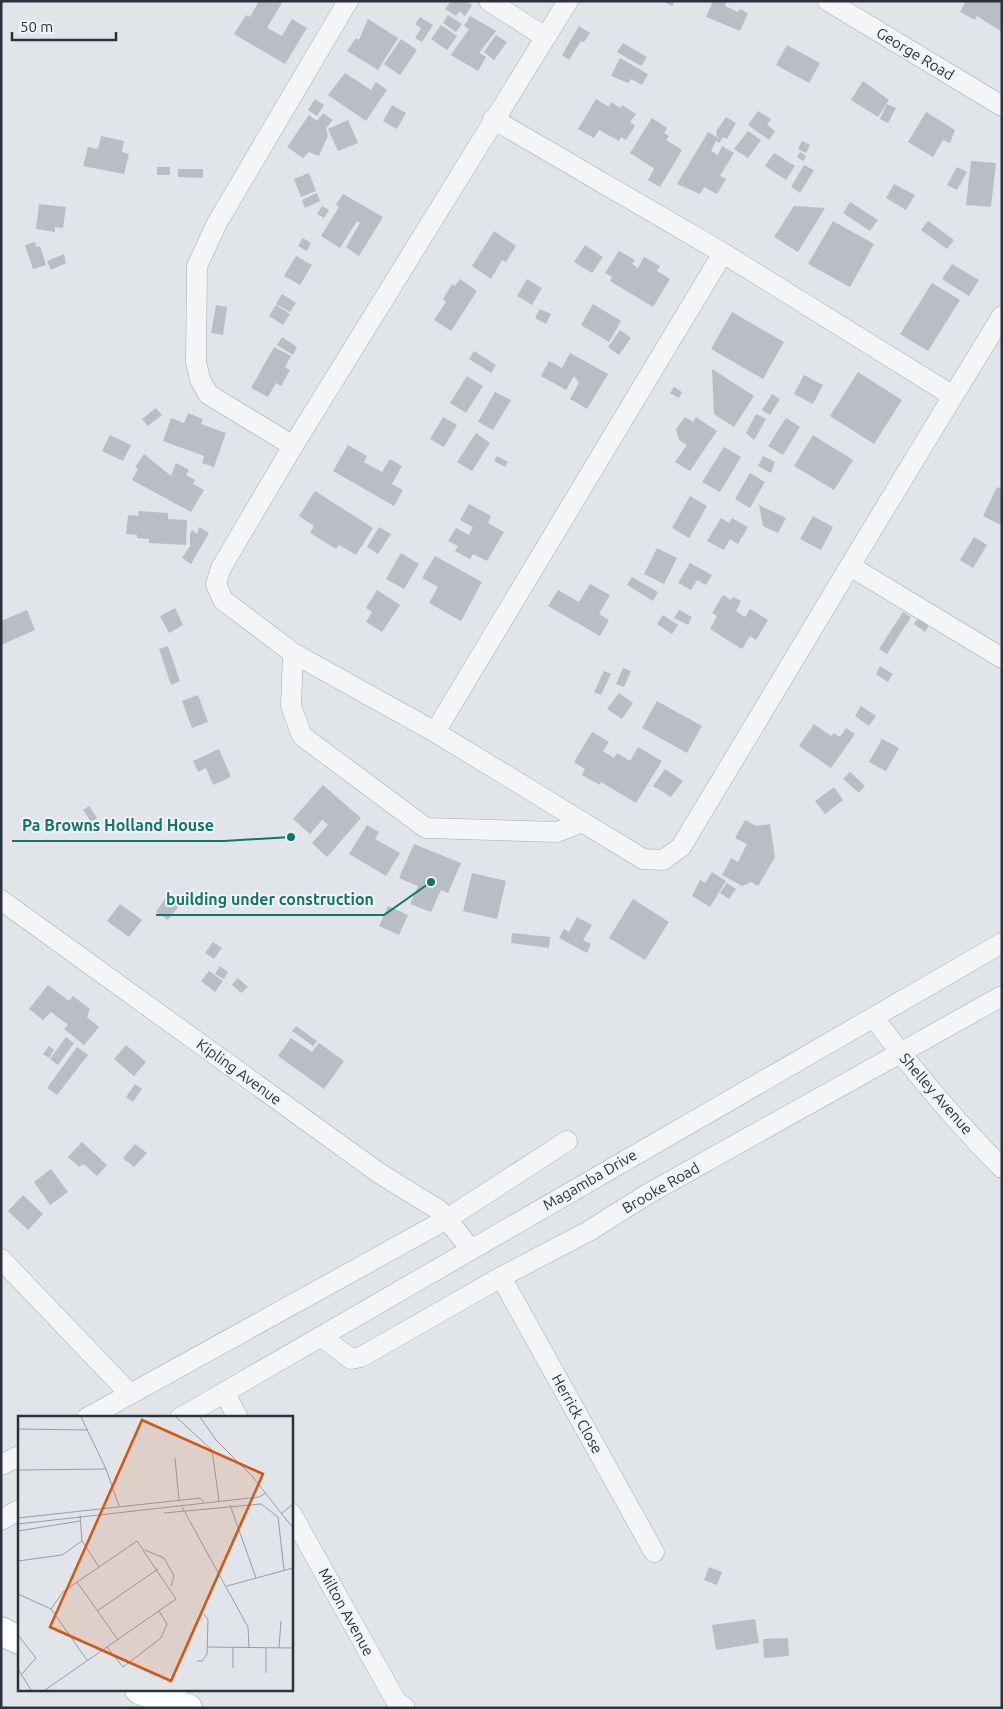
<svg xmlns="http://www.w3.org/2000/svg" width="1003" height="1709" font-family="Ubuntu,sans-serif">
<rect width="100%" height="100%" fill="#e1e4e9"/>
<path fill="#b9bdc5" d="M259,1H283L267,28L282,36L292,19L307,28L285,64L234,34L246,15L250,17Z
M451,1H466L472,5L465,16L459,11L456,16L445,9Z
M663,1H675L672,6Z
M713,1H727L725,6L738,12L740,9L748,13L740,31L706,17Z
M966,1H1002V32L977,16L975,20L960,12Z
M448,15L462,24L456,32L443,23Z
M470,16L496,31L479,53L486,57L478,71L451,55L469,29L464,26Z
M420,17L433,25L422,42L415,38L421,28L415,24Z
M368,19L398,38L378,70L347,51L356,38L359,40Z
M441,25L457,36L447,50L431,39Z
M579,26L590,33L584,42L581,41L569,60L562,55Z
M496,35L507,42L494,60L484,52Z
M401,39L417,50L400,75L384,64Z
M623,43L647,57L641,66L617,52Z
M787,45L820,63L809,83L776,65Z
M620,58L648,74L642,85L631,79L628,83L611,76Z
M345,73L371,90L376,82L387,90L366,121L328,95Z
M863,81L889,100L878,117L851,100Z
M315,99L324,105L317,116L308,110Z
M596,99L609,107L611,102L620,108L622,105L636,114L630,122L635,126L626,140L621,137L619,141L599,130L594,138L578,129Z
M887,104L896,108L888,123L880,119Z
M392,105L406,113L397,129L383,121Z
M758,111L771,119L767,125L775,131L769,140L748,125Z
M926,112L955,130L950,143L943,140L933,157L908,142Z
M323,113L333,120L326,128L328,136L319,156L309,152L303,158L287,147L309,115L317,121Z
M726,117L736,123L727,139L723,137L719,143L716,141L711,151L718,155L722,146L734,153L720,176L726,179L717,194L704,187L700,194L677,184L708,132L720,139L716,135L717,130Z
M652,118L667,128L664,133L669,136L666,140L682,150L660,187L648,180L654,169L652,167L630,153Z
M348,120L358,143L338,151L328,129Z
M748,131L761,140L748,158L734,149Z
M101,136L124,141L122,152L129,154L124,174L83,166L88,147L98,149Z
M802,141L810,145L806,153L798,149Z
M800,152L806,156L803,161L797,157Z
M774,153L795,166L786,180L765,166Z
M971,161L996,163L991,207L966,205Z
M804,165L814,170L800,193L791,187Z
M157,167H170V175H157Z
M957,167L967,172L957,190L947,185Z
M178,169H203V178L178,177Z
M309,173L316,191L301,197L294,179Z
M894,184L915,195L906,210L886,198Z
M317,193L320,201L305,208L302,200Z
M343,194L383,217L359,256L346,247L360,223L357,221L340,248L321,236L339,207L336,205Z
M850,202L878,220L870,231L843,213Z
M39,204L66,207L63,228L55,227V232L36,229Z
M322,206L329,210L324,218L317,214Z
M794,206L825,208L798,252L774,237Z
M833,221L874,244L850,287L808,264Z
M928,221L954,240L947,249L921,230Z
M494,231L516,246L506,262L502,260L491,279L472,266Z
M303,238L311,243L307,251L298,246Z
M35,242L36,247L40,246L46,265L33,269L25,245Z
M585,245L603,257L592,273L574,262Z
M619,251L635,260L632,264L638,268L644,257L660,266L657,271L670,279L653,307L610,281L612,277L605,273Z
M64,254L66,263L51,270L47,261Z
M296,256L312,265L300,285L284,276Z
M952,264L979,280L969,296L942,279Z
M460,279L477,291L451,331L434,320L446,302L443,299L452,284L455,286Z
M527,279L542,288L532,305L517,296Z
M932,283L960,300L928,351L900,334Z
M282,294L296,303L290,312L276,304Z
M593,304L621,321L609,342L581,325Z
M216,305L227,307L223,335L211,333Z
M276,305L290,314L283,325L269,316Z
M540,309L551,314L546,324L535,318Z
M732,312L784,342L763,379L711,349Z
M620,330L631,338L619,355L608,347Z
M282,337L297,347L293,355L277,345Z
M274,347L291,356L285,367L290,370L281,386L276,383L268,397L251,388Z
M474,351L496,365L491,373L469,359Z
M570,353L608,374L587,409L570,399L579,383L574,376L566,390L541,376L549,361L562,368Z
M712,369L754,396L734,427L714,414Z
M858,372L902,400L874,444L830,416Z
M804,375L823,385L813,404L794,394Z
M467,376L483,386L466,413L450,403Z
M674,387L682,392L679,398L670,393Z
M495,392L511,400L493,430L478,422Z
M772,394L780,399L770,415L762,410Z
M156,408L162,415L148,426L142,419Z
M188,413L203,419L201,424L226,433L214,467L202,463L204,456L163,441L171,418L184,423Z
M756,414L766,419L754,440L746,433Z
M443,417L457,425L444,447L430,439Z
M685,417L693,422L696,417L717,431L690,471L675,462L687,445L679,440L676,429Z
M786,418L800,427L783,455L768,446Z
M476,433L490,443L472,471L457,462Z
M110,435L131,445L123,461L102,451Z
M813,435L853,460L834,490L794,466Z
M348,445L367,456L364,462L382,472L390,459L402,466L392,484L403,490L394,506L333,471Z
M724,447L741,457L720,492L702,482Z
M144,454L171,476L176,463L189,470L186,475L195,480L193,484L204,490L191,512L132,480L138,469L135,467Z
M497,456L508,462L505,467L494,461Z
M763,456L775,462L771,473L758,466Z
M750,473L765,482L750,508L735,499Z
M997,487L1002,489L1001,525L983,516Z
M315,491L373,528L356,555L339,545L336,549L310,533L314,526L299,516Z
M690,496L707,506L689,538L672,528Z
M469,504L491,516L488,523L504,532L487,561L473,554L470,559L455,551L458,546L448,541L456,528L469,535L473,527L460,520Z
M759,505L786,518L778,533L763,526Z
M139,511L168,513V519L187,520L186,545L149,543V539L137,538V535L126,534L128,515L138,516Z
M813,516L833,527L821,550L800,539Z
M721,518L729,523L732,518L748,527L738,544L730,539L724,550L707,541Z
M199,527L209,533L191,564L182,558L190,546V533L192,530L197,534Z
M379,527L391,534L378,554L367,547Z
M974,537L987,545L973,568L960,560Z
M657,548L677,558L664,584L644,574Z
M401,553L419,564L404,589L386,579Z
M435,556L482,582L461,621L429,603L438,587L422,578Z
M690,563L712,575L706,585L697,580L691,590L678,583Z
M632,577L658,592L653,601L627,585Z
M590,584L610,595L599,614L609,620L600,636L548,606L558,590L579,602Z
M377,590L400,605L382,632L366,622L372,612L366,608Z
M723,595L731,600L733,597L741,601L736,611L745,617L750,609L768,620L756,640L750,636L742,649L710,629L717,616L712,613Z
M175,608L183,625L169,633L160,616Z
M27,610L35,630L1,645V621Z
M679,610L692,617L688,625L674,618Z
M903,612L911,617L887,654L879,649Z
M663,615L678,625L672,634L657,624Z
M918,618L929,625L925,632L914,624Z
M168,646L180,681L171,685L159,649Z
M880,666L893,674L888,682L876,674Z
M623,668L631,671L624,687L616,684Z
M604,671L611,674L601,695L594,692Z
M619,693L633,703L622,719L607,709Z
M198,695L208,722L192,728L182,701Z
M657,701L702,726L687,753L642,728Z
M861,706L876,716L869,726L855,716Z
M814,724L831,736L834,733L840,737L846,728L855,734L831,768L799,746Z
M592,732L609,742L603,751L614,758L617,753L630,761L638,747L662,761L636,803L601,782L600,785L582,775L585,769L574,762Z
M882,739L899,748L886,771L869,762Z
M219,749L231,777L213,785L206,768L198,772L193,761Z
M665,769L683,781L671,797L653,786Z
M850,772L865,786L859,793L843,779Z
M323,785L361,818L327,857L312,843L328,825L322,820L310,834L293,819Z
M834,787L843,800L825,814L815,801Z
M89,806L97,818L91,822L83,810Z
M745,820L756,826L770,824L775,857L758,886L751,882L742,886L722,875L731,858L738,862L747,844L735,838Z
M367,825L379,832L375,839L400,853L386,876L349,854Z
M414,844L461,863L448,893L441,890L431,912L410,904L418,886L399,878Z
M712,872L726,881L710,907L692,896L700,880L705,883Z
M472,873L506,881L497,919L463,911Z
M727,883L736,889L729,899L720,893Z
M166,897L179,906L168,920L156,912Z
M633,899L669,922L645,960L609,938Z
M120,904L142,920L129,937L107,921Z
M388,906L408,915L399,935L379,926Z
M577,917L592,925L583,940L591,944L587,953L559,938L564,929L569,932Z
M512,933L550,937L549,948L511,943Z
M213,942L222,948L214,959L205,953Z
M220,966L228,972L224,979L215,974Z
M209,971L223,981L215,992L201,981Z
M238,978L248,987L241,993L232,985Z
M48,985L69,1001L73,996L90,1009L87,1017L99,1027L84,1045L64,1029L68,1025L51,1012L43,1020L29,1009Z
M296,1026L317,1041L313,1046L292,1031Z
M66,1037L74,1043L58,1065L50,1059Z
M291,1038L312,1052L319,1043L344,1061L324,1089L278,1056Z
M126,1045L146,1062L134,1076L114,1059Z
M49,1046L54,1050L49,1058L43,1054Z
M77,1047L88,1055L57,1095L47,1088Z
M135,1084L142,1089L133,1102L126,1097Z
M82,1142L107,1165L97,1176L84,1164L79,1167L68,1157Z
M135,1144L147,1153L134,1167L123,1158Z
M51,1169L68,1192L50,1205L34,1182Z
M23,1195L43,1214L28,1230L8,1211Z
M709,1567L722,1572L717,1585L704,1580Z
M755,1619L759,1643L716,1650L712,1625Z
M788,1638L789,1656L764,1658L763,1639Z"/>
<g fill="none" stroke-linecap="round" stroke-linejoin="round">
<g stroke="#a7abb3" stroke-width="21">
<path id="minor" d="M489,1L545,37
M568,1L293,446L221,568L216,584L223,600L293,653L435,732L643,859L663,860L681,847L850,566L1002,658
M828,1L1002,106
M493,119L723,253L953,396L850,566
M953,396L1002,316
M293,446L208,394L200,379L196,362L197,266L217,223L348,1
M293,653L291,706L302,736L426,828L557,832L583,822
M435,732L723,253
M1,900L379,1173L439,1210L471,1249
M874,1018C913,1070 955,1121 1002,1168
M1,1259L130,1394
M501,1277L654,1552
M322,1337L351,1359L361,1357L501,1277L589,1231L646,1195L1002,996
M224,1392L238,1418
M87,1418L447,1219L567,1141
M180,1418L1002,943
M1,1465L19,1456
M291,1513L396,1701L405,1708
M1,1520L19,1510"/>
</g>
<g stroke="#8a919e" stroke-width="29">
<path id="highway" d="M1,1631L19,1640
M139,1690L188,1708"/>
</g>
<use href="#minor" stroke="#f4f5f7" stroke-width="20"/>
<use href="#highway" stroke="#fff" stroke-width="28"/>
</g>
<g text-anchor="middle" stroke-width="4" stroke-linejoin="round" paint-order="stroke">
<g font-size="15" fill="#2b323f" stroke="#f1f3f6">
<text transform="translate(915 54) rotate(31)" y="5">George Road</text>
<text transform="translate(239 1072) rotate(36)" y="5">Kipling Avenue</text>
<text transform="translate(936 1094) rotate(49)" y="5">Shelley Avenue</text>
<text transform="translate(590 1180) rotate(-30)" y="5">Magamba Drive</text>
<text transform="translate(661 1188) rotate(-30)" y="5">Brooke Road</text>
<text transform="translate(577 1414) rotate(61)" y="5">Herrick Close</text>
<text transform="translate(346 1612) rotate(61)" y="5">Milton Avenue</text>
</g>
</g>
<g transform="translate(18 1416)">
<rect width="275" height="275" fill="#e1e4e9"/>
<path fill="none" stroke="#989da5" stroke-width="1" d="M63,1L88,53L101,90M158,1L194,34L201,85M182,1L198,24L234,60L275,112M0,13L70,14M157,42L161,84M0,54L88,53M212,89L238,162M164,91L230,211L231,232M146,97L243,88L260,101L266,154M263,98L275,88M0,102L182,82L186,86M0,108L241,81L248,77M0,115L62,105M127,134L146,142L156,160L153,170M0,145L44,139L64,125M81,151L59,166L100,224M209,170L275,152M0,178L33,193L69,244M33,193L45,176L59,166M79,195L140,153M0,219L18,242L3,259M89,231L105,251L143,222L149,208L141,195M189,231L275,232M261,232L263,205M179,245H184L189,238L190,204L186,198M215,252V232M0,253L13,274M248,257V232M27,274L158,183L119,125L81,151L64,125L62,99"/>
<path fill="#d55511" fill-opacity="0.15" stroke="#d55511" stroke-width="2.5" d="M124,4L245,58L153,265L32,211Z"/>
<rect width="275" height="275" fill="none" stroke="#2b323f" stroke-width="2.5"/>
</g>
<path fill="none" stroke="#0f766e" stroke-width="2" d="M291 837L224 841H12M431 882L384 915H156"/>
<g fill="#0f766e" stroke="#f1f3f6" stroke-width="2">
<circle cx="291" cy="837" r="5"/>
<circle cx="431" cy="882" r="5"/>
</g>
<g font-size="16" text-anchor="middle" font-weight="bold" fill="#0f766e" stroke="#f1f3f6" stroke-width="4" stroke-linejoin="round" paint-order="stroke">
<text x="118" y="831">Pa Browns Holland House</text>
<text x="270" y="905">building under construction</text>
</g>
<rect width="1003" height="1709" fill="none" stroke="#2b323f" stroke-width="5"/>
<path d="M12 32v8h104v-8" fill="none" stroke="#2b323f" stroke-width="2.5"/>
<text x="20" y="32" font-size="15" fill="#2b323f" stroke="#f1f3f6" stroke-width="4" paint-order="stroke">50 m</text>
</svg>
